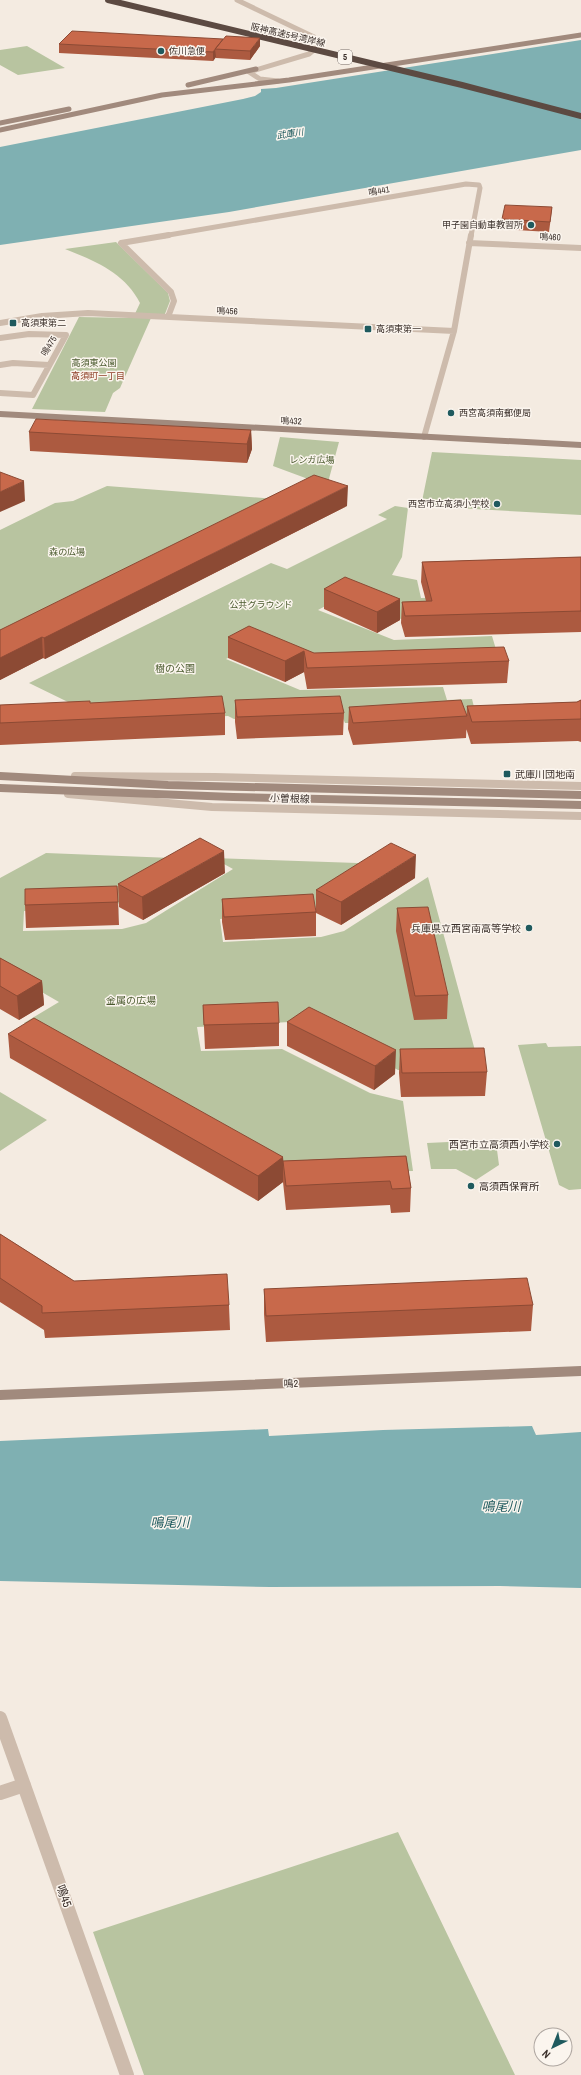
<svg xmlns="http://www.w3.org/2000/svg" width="581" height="2075" font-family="'Archivo Narrow','Noto Sans JP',sans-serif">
<rect width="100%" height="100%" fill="#f4ebe1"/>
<path fill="#b8c4a0" d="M27,46L65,68L18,75L0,65V50Z
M116,242L168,293L170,301L163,319L151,318L120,388L113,393L105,412L32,409L79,317L133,318L140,303C125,273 95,261 65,249Z
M280,437L339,442L327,486L273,466Z
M432,452L581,460V515L421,506Z
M107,486L288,500L0,635V530L55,503L73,501Z
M395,506L408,508L402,557L392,575L417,580L421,598L456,597L406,621L344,596L318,610L394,640L492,636L501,666L309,672L249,647L226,659L300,690L443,687L447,700L472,699L478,723H345L342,716L234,719L228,716L109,722L29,683L271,563L287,569L387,519L378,515Z
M46,853L197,859L114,906L24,911L23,931L122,929L146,923L233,869L213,858L387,864L310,911L220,919L223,942L321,937L344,931L428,877L480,1069L398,1070L307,1021L197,1027L201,1051L282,1049L370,1093L403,1101L413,1171L290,1174L24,1023L59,1002L0,968V878Z
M546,1043L548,1047L581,1046V1189L569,1190L559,1185L518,1045Z
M0,1092L47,1120L0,1151Z
M470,1141L472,1149L497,1150L499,1165L476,1180L456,1169H431L427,1143Z
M398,1832L515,2075H144L93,1932Z"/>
<path fill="#7fb0b2" d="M581,40V150L229,212L0,245V147L243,99L255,96L261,92V89L276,88Z
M532,1426L536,1435L581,1432V1588L500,1586L270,1587L0,1581V1441L268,1429L269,1436L383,1430Z"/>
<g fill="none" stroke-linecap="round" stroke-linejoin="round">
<path stroke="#cdbbac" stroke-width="5" d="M237,0L314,37L320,45L309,54L249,72L260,79L278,81
M163,236L466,184L479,185L480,188L471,236"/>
<path stroke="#cdbbac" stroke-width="6" d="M469,243L581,248
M168,317L174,301L171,292L121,243L169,235
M0,323L42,316L88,313L454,331
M0,338L29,334L66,335L33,395L0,393
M0,365L13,363L49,365
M424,437L454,331L471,235"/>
<path stroke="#cdbbac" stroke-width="8" d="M75,776L215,777L581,786
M68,794L212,807L581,816"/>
<path stroke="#cdbbac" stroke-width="14" d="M0,1718L127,2075
M0,1793L24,1785"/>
<path stroke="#a18a7d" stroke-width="5" d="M188,85L256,69
M0,123L69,109
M0,130L162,95L289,80L581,35"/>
<path stroke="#a18a7d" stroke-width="6" d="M0,414L581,445"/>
<path stroke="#a18a7d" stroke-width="8" d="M0,776L168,785L581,795
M0,788L233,797L581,805"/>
<path stroke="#a18a7d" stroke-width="10" d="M0,1395L581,1371"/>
<path stroke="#5c4a42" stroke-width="6" d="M108,0L462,85L581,116"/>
</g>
<path fill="#ac5a40" d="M59,44L260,46L250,60L216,58V57L213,61L59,53Z
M552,207L551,217L549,232L501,229L502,219Z
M251,430L252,449L247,463L30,451L29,432Z
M347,506L45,659L43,658L0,680V630Z
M581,557V632L405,637L401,623L402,602L426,601L421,582L422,562Z
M324,589L400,599V620L377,633L324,609Z
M228,637L314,653L509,661L507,683L307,689L304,672L285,682L228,658Z
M235,700L344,713L343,735L237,739L235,722Z
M581,700V742L578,741L471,744L466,728L467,706L577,702Z
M90,703L225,713V735L0,745V705Z
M349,707L467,716L466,738L353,745L348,729Z
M225,873L143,920L119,907L118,884Z
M415,878L341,925L316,913V890Z
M117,886L119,925L26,928L25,905Z
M222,899L316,912V936L225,940L222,922Z
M397,908L448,995L447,1019L414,1020L396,931Z
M0,958L42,981L44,1005L19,1020L0,1009Z
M203,1005L279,1023V1046L205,1049Z
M287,1022L395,1074L374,1090L287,1046Z
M8,1034L283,1157V1161L406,1156L411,1188L410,1212L391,1213L390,1205L286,1210L283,1182L258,1201L10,1058Z
M400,1049L487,1072L485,1096L401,1097L399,1073Z
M0,1234L74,1281L229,1305L230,1330L45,1338L44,1330L0,1302Z
M264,1289L533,1305L531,1331L266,1342L264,1314Z"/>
<path fill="#8c4a34" d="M260,38V46L250,60V51Z
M223,39L215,49L216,57L213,61V52Z
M251,430L252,449L247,463V444Z
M24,481L25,501L0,512V492Z
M348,486L347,506L45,659L44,638Z
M400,599V620L377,633V612Z
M42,637L43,658L0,680V658Z
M304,651V672L285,682V661Z
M224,851L225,873L143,920L142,897Z
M416,855L415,878L341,925V902Z
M117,886L118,909L119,925L118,902Z
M42,981L44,1005L19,1020L17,996Z
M396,1050L395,1074L374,1090L375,1066Z
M283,1157L284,1168L283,1161V1182L258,1201V1176Z"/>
<path fill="#c8694b" stroke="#8c4a34" d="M72,31L223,39L213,52L59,44Z
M226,36L260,38L250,51L215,49Z
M505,205L552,207L550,222L502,219Z
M36,419L251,430L247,444L29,432Z
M0,472L24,481L0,492Z
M314,475L348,486L44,638L42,637L0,658V630Z
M581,557V611L405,616L402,602L432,601L422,562Z
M345,577L400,599L377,612L324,589Z
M249,626L314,653L504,647L509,661L307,668L304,651L285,661L228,637Z
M222,696L225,713L0,723V705L90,701V703Z
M340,696L344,713L237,717L235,700Z
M461,700L467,716L353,723L349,707Z
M581,700V719L472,722L467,706L577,702Z
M200,838L224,851L142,897L118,884Z
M391,843L416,855L341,902L316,890Z
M117,886L118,902L25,905V889Z
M313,894L316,912L224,917L222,899Z
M428,907L448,995L415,996L397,908Z
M0,958L42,981L17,996L0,986Z
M278,1002L279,1023L204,1025L203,1005Z
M309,1007L396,1050L375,1066L287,1022Z
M34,1018L283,1157L258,1176L8,1034Z
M484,1048L487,1072L402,1073L400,1049Z
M406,1156L411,1188L392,1189L390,1181L286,1186L283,1161Z
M0,1234L74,1281L227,1274L229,1305L42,1313V1306L0,1278Z
M527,1278L533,1305L266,1316L264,1289Z"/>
<g fill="#1f5a5e" stroke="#fbf5ee" stroke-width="1.5">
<circle cx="161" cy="51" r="4"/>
<circle cx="531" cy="225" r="4"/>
<rect x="9" y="319" width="8" height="8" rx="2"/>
<rect x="364" y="325" width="8" height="8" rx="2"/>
<circle cx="451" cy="413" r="4"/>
<circle cx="497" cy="504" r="4"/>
<rect x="503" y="770" width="8" height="8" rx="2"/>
<circle cx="529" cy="928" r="4"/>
<circle cx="557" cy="1144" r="4"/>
<circle cx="471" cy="1186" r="4"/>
</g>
<g text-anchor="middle" stroke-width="3" stroke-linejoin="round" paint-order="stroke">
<g font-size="9" fill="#3b302b" stroke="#fbf5ee">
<text transform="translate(288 35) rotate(13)" y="3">阪神高速5号湾岸線</text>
<text transform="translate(379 191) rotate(-10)" y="3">鳴441</text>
<text transform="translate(550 237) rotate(3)" y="3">鳴460</text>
<text transform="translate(227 311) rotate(3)" y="3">鳴456</text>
<text transform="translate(49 346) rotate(-59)" y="3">鳴475</text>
<text transform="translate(291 421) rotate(3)" y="3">鳴432</text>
</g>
<g font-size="9" fill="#3b302b" stroke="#fbf5ee" text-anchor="start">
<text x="169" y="54">佐川急便</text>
<text x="523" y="228" text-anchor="end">甲子園自動車教習所</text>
<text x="21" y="326">高須東第二</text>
<text x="376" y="332">高須東第一</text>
<text x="459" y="416">西宮高須南郵便局</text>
<text x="489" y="507" text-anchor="end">西宮市立高須小学校</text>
</g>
<rect fill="#fbf5ee" stroke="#756b66" stroke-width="1" x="338" y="50" width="14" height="14" rx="3"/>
<g font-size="9" font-weight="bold" fill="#3b302b">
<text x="345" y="60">5</text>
</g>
<g font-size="9" font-style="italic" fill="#1f5a5e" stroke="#fbf5ee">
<text transform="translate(290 134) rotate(-8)" y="3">武庫川</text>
</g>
<g font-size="9" fill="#4a5a2e" stroke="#fbf5ee">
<text x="94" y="366">高須東公園</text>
<text x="312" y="463">レンガ広場</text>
<text x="67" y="555">森の広場</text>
<text x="261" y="608">公共グラウンド</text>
</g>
<g font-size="9" fill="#8c3b22" stroke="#fbf5ee">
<text x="98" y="379">高須町一丁目</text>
</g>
<g font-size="10" fill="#4a5a2e" stroke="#fbf5ee">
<text x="175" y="672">樹の公園</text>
<text x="131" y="1004">金属の広場</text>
</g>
<g font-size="10" fill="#3b302b" stroke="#fbf5ee" text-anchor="start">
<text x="515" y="778">武庫川団地南</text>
<text x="521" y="932" text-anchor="end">兵庫県立西宮南高等学校</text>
<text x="549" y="1148" text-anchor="end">西宮市立高須西小学校</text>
<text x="479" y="1190">高須西保育所</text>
</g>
<g font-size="10" fill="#3b302b" stroke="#fbf5ee">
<text transform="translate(290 798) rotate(2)" y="4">小曽根線</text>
<text transform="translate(291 1383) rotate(-2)" y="4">鳴2</text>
</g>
<g font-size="12" fill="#3b302b" stroke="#fbf5ee">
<text transform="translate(64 1896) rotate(70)" y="4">鳴45</text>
</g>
<g font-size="13" font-style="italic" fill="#1f5a5e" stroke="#fbf5ee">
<text x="501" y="1511">鳴尾川</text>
<text transform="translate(170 1522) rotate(-1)" y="5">鳴尾川</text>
</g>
</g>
<g transform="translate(553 2047) rotate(223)"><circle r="19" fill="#fbf5ee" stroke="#aea6a0"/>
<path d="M0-3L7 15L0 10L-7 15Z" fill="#1f5a5e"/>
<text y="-6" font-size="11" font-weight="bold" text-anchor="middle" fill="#3b302b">N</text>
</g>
</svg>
